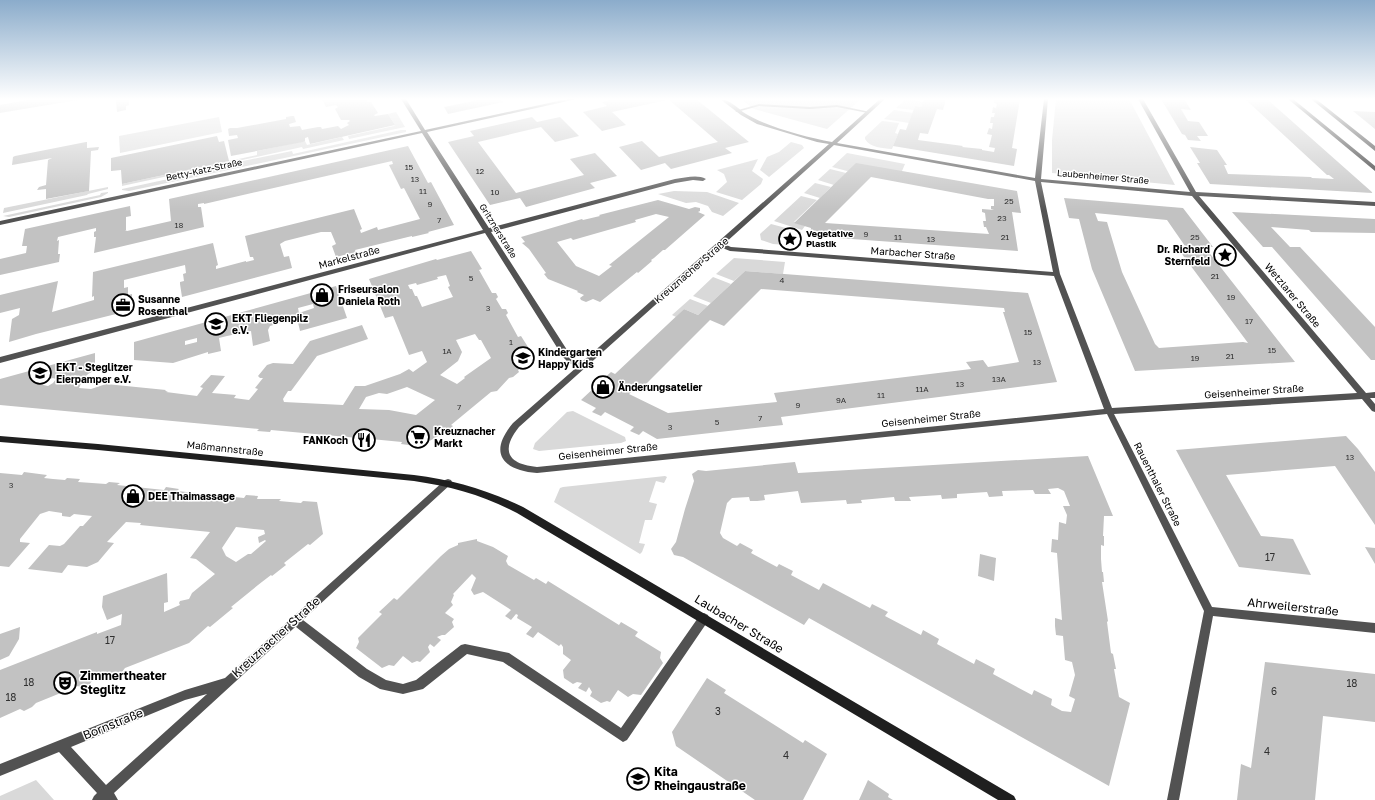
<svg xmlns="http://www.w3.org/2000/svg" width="1375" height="800" font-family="'Golos Text',sans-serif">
<rect width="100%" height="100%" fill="#fff"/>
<path fill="#d9d9d9" d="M741,99H861L827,129L754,109Z
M906,99L923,102L921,107L915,106L914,110L896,108Z
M1056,99H1129L1175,185L1052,173V140Z
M894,110L913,113L909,123L884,119Z
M396,112L405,127L349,139L348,136L394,126L395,125L388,114Z
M219,117L222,132L120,153L119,136Z
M882,121L899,123L895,133L898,134L892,149C883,148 870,148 865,139V137Z
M401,130H406V132L129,191L122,190V189L238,164V162L292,151L293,154Z
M342,137L344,140L303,149L302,147L122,186V184L257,155V151L305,141L307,145Z
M791,142L802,145L804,148L769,177L760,170L767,157L779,152Z
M847,153L905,164L902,171H847L832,167Z
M758,159L752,171L763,179L761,184L742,200L716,192L727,182L724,174L717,170Z
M830,169L846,173L834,185L818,180Z
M815,183L831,187L820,198L804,193Z
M108,187V189L88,194L87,195L3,213L4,208Z
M674,191L707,192L739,203L723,216L712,212L708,206L696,202L686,203L658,194Z
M108,192V193L101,197L9,217L3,216L100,195L101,193Z
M801,196L817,200L794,222L805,226L802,230L774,221Z
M771,224L801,232V246L773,244L761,240L760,234Z
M734,258L785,262L783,274L745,271L734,281L716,274Z
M713,277L731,284L711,303L693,296Z
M690,299L708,306L698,315L684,309L676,317L672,315Z
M573,411L625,437L626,441L621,443L539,451L533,449L535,443L567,412Z
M665,476L667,477L664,483L656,481L649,502L657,504L652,520H645L639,543L645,544L642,552L640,554L554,502L560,488L563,487Z
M36,780L54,800H0V796Z"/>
<path fill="#c2c2c2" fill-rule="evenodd" d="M33,99H77V100L0,113V105Z
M116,99H129V105L126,106V110L117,112Z
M322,99H366L367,102H371L378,113L374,115L375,116L388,114L395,125L310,144L308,137L305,138V141L303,142L231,156L228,140L238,138L237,135L229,136L228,129L230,128H237L286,119V117L292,116H294L296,122L289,124L290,127L300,126L302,130L318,127H321L322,129L338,126L341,129L349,125L347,123L350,121L349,120H341L335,109L338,107L336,105L326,107Z
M484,99H500L503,102L448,114L444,107Z
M615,99H667V100L612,112L626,125L602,131L583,112L607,106L602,102Z
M668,99H696L749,142L725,148L732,153L671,169L665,163L641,170L619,147L642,141L659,157L718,142Z
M924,99H946L943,110L937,109L928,134L920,133L918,140L963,146L962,147L982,149V150L994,152L995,148L989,147L992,135L987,134L989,128L992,129L993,123H990L991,117H994L995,113H992L993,107L996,108L997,104L994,103L995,99H1020L1012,148L1017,149L1014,166L893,146L900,129L906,130L915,106L921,107Z
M1161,99H1184L1191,110L1181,109L1188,121L1199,122L1208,136H1197L1201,141L1188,140L1185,135L1182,134Z
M1245,99H1267L1373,193L1210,184L1197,163H1200L1190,147L1217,150L1227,165H1224L1228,174L1311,177L1312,178L1334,179L1329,175H1327Z
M1353,111L1375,112V129Z
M532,117L537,122L560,117L579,136L555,142L541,127L478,142L516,193L584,175L570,159L595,153L617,176L590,183L595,188L526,207L520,198L490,205L448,142L474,136L470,131Z
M217,136L219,142L224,141L229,161L122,184L121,170L111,171V158Z
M86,142H87V148L99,147L98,150L91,151L89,191L46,199V189L37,190L39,187L46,185L48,160L52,158L12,165L13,157L15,156Z
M408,146L428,183L431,182L454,225L428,232L429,233L412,237V236L355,250L356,252L336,257L332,246L336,244L331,232H321L285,241L280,244L284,257L289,256L292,268L182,297L180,284V282L184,281L183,274L186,273L185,265L124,280V288L128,287V295L132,294V310L36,334L9,342L12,319L19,315L20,308L0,313V295L58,281L52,312L94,300V296L92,297L93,272L213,243L218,265L216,266V269L246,261V262L254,260L253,257H250L245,236L354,209L362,229L360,230L361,233L377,227L378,230L420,219L404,188L401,189L389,165L393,164L392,161L204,204V203L198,204V207H201L204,227L94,253L96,237H94V232L96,231V228L58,237L57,241L59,240L58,254H60L59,262L0,275V259L26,253L27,246H22L25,229L130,206L131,216L126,217V230H125L127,231L171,221L169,199Z
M856,163L1017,191L1021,213L1012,212L1018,251L810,236L811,228L794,223ZM871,177L988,199H994V206H991V209L994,210L982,209V212L985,213L986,221H983L984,227H986L989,234L825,223Z
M1064,198L1183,208L1213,247L1204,246L1295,362L1135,371L1092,269L1079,219L1069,218ZM1095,213L1167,220L1185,246H1176L1248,343L1243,342L1159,348L1155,344L1122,272L1107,222L1098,221Z
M658,200L689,209L695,207L700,208V211L698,212L705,215L665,250H663L654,258L651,260L652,261L638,273L637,272L600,302L593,299L586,302L581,300L580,298L584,295L577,292L578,291L548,279L544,274L546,273L529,249L522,243L525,242L521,237L582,219L583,220L600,216L599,215ZM656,214L669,217L609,265L612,266L599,276L576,266L557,242L571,238L573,240L636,222L635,220Z
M1232,212L1375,219V233L1311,232L1309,230L1271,227L1290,247H1300L1375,327V360H1371L1272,247H1263Z
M471,251L482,269L479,270L492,293H496L498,297L496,299L502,309H506L508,313L506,315L518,337L521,336L528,347L525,348L533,360L518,370L519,372L513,377L509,378L497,391L491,392L451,425L453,426L442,436L440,435L426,443H417L416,446L401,444L402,442L371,439L370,442L357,441L358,438L271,430L270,432L257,431L259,429L0,405V379L95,353V370L88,374L83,379L79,388L91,389L106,384L166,390L165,391H168L166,392L197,396L203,388L200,387L211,375L225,376L212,393L236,395L234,398L249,400L258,389L255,388L263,378H260L258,376L267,365L273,363L293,364L310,341L362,325L368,339L317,356L291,391H288L283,399L284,402L343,405L355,386H365L400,374L409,369L413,372L427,362L422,351L409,355L393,316L385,318L369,279L436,259L437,260ZM446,275L450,286L448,287L453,297L422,307L417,296H415L412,289H410L408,285L416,283L417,285L438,279L437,277ZM475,334L479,340H481L491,358L464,377L465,378L457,384L440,375L458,361L462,352L456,340ZM53,378L56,379L53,383L48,386L39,384L44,380ZM407,387L435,400L416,415L389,410L359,409L366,397L379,393L387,394Z
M745,271L1028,293L1057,382L781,417L783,425L657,439L643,431L639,435L630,431L634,427L605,412L601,416L592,412L596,408L581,400L611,372L615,374L684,309L698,315ZM761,289L1004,308L1005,312H1003L1019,362L988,367L983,360L966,362L971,369L774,393L777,402L668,413L629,394L639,385L643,387L710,320L724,326Z
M336,286L347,318L300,331L297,318L270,326L268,330L270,341L253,346L251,331L227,336L219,338L221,351L208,354V352L173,363L134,360V342ZM313,304L314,308L299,313L298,308ZM197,338V342L185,345V341Z
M1346,436L1358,449L1375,472V525L1335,466L1226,475L1261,536L1293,539L1311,575L1239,567L1176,450Z
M1088,456L1113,516H1104L1103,536H1104V546L1101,545V559L1102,572H1103L1104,582H1102L1108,621L1107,622L1111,653L1113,654L1116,669H1114L1119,697L1130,703L1109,786L809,618L804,625L683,557L674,555L671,549L676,542L685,509L694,481L692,474L698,470L706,471L795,462L798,473ZM1058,488L1064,491L1070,506H1063L1067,515L1066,524L1059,522L1058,540L1052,539L1051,552L1057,553L1062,620L1055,618V626L1056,635L1063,636L1065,660L1072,662L1075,675L1069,696L1075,699L1071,712L1062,711L1051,705L1052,699L1034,690L1032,695L993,674L995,669L976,659L974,664L937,644L939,639L923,630L921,635L885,616L888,612L872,604L870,608L823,583L819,590L791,575L793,571L779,564L777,567L751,553L753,550L740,543L737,546L723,538L720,533L727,503L732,498L749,497L750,501H757L765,500L764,495L798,491L801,503L846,500L847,504L862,503L861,500L894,497L895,501H911L909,497L941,495L942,499L957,498V494L987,492L989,497L1003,496L1002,491L1033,490L1035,494H1051L1048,489Z
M24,472L47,475L44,478L53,479L65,480L67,478L80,479L78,482L106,484L109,482L120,483L117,485L164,490L166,487L179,489L177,491L244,498L246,495L258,496L257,499H281L279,501L301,503L303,501L317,502L323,534L310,545L308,544L284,563L286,565L272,576L271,575L258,585L231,607L233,608L210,627L208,626L189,643L125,668L122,672L114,675L111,673L92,681L89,685L81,688L78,686L36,703L32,707L24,711L20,709L0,718V670L97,632V634L121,625L122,614L107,620L102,607L103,596L167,573L168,602L164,603V612L180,605L179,603L180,601L189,599L192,593L215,574L196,559L190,558L210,532L140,525L141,523L126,522L107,542L114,543L98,562L87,567L68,565L62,573L28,569L49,545L60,546L64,544L80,526H83L92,516L74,514L70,517L62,516V513L49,511L40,514L20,539V542L30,543L9,567L0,566V473L22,475ZM236,527L264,530L265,534L258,537L259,543L265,540L266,541L251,554H248L236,562L226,556L222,548Z
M477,539V541L493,547L508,556L506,561L508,565L534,580L536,578L546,584L548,581L619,625L621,622L638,632L635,636L661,652L660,658L663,663L641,695L633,694L628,697L618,690L610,702L607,701L601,703L590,696L592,692L589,687L586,692L578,688L582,683L577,682L573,684L564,678L563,670L571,660L563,654V647L561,644L559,646L538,632L533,638L526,634L532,627L517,618L518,615L516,614L511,620L505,616L511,610L483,592L474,595L471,590L476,578L472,574L453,594L454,595L451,602L453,605L445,613L454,619L452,622L454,627L445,635H442L437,637L441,640L434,647L430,644L428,647L430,652L420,662L417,661L412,663L403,656L394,666L389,665L382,668L356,648L359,642L358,638L382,614L379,612L394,598L397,600L441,556L449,549L458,545V543Z
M1365,547L1375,548V564Z
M980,554L996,558L994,581L978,576Z
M20,627L19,639L9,656L0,660V634Z
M1265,662L1375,674V722L1323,716L1315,800H1237L1241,764L1251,768Z
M707,678L726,690L724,693L803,743L805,740L827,754L803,800H755L676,746L672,732Z
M868,780L889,794L888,797L893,800H859Z"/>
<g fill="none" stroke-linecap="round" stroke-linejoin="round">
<path fill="#525252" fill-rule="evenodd" d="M759,104L810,107L837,105L870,112L868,113L837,107L810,109L759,106L737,112L735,111Z
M704,613L708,615L709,618L708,621L627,740L623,742L503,662L467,654L423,689L403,694L380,689L359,677L291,623L290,620L291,617L295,615L299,617L367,669L386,680L403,684L416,680L461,645L465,644L509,653L621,728L700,615Z"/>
<path fill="#525252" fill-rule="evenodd" d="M401,99H406L425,130L567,99H577L427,132L489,228L675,179C685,178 697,174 706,179L703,181L693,180L675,183L491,232L569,353L574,358L582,362L829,144L817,142L757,124L741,115L720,99C730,99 738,109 746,114C768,127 806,137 832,142L880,99H885L837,143L1035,178L1044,99H1048L1041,179L1190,192L1138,99H1143L1196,192L1375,202V206L1199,196L1366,393L1375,392V398H1370L1375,404V412L1372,411L1362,399L1114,414L1212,607L1375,623V633L1213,616L1179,800H1167L1204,611L1107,414L537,473C502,470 488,453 513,423L577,367L568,362L563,357L485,233L0,363V357L483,230L422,133L0,225V221L421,131ZM834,145L1035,181L1053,272L731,247L724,244ZM1041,182L1192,196L1357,393L1112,408L1060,274ZM720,247L730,251L1054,276L1104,409L537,467C508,464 500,451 519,427Z
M448,479L451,480L452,482L451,484L114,793L118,800H92L94,796L97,793L59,752L0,776V764L185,690L225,678L445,480ZM207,694L106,785L71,747L185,700Z"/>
<path fill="#1f1f1f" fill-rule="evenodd" d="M1288,99H1293L1375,166V171Z
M1311,99H1316L1375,146V151Z
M0,436L98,444L414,475C453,480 488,490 523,507L1014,796L1016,800H998L517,513C482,495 453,487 414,481L98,450L0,442Z"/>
</g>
<linearGradient id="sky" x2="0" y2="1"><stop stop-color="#8baccb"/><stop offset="0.47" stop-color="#fff"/><stop offset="1" stop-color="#fff" stop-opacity="0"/></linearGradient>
<rect width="1375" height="211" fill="url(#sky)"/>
<defs>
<g id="sight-ring" transform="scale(1.15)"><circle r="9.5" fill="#fff" stroke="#000" stroke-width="1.5"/><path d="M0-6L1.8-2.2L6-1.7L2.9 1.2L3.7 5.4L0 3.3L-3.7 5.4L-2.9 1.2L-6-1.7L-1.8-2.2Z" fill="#000"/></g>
<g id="shop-ring" transform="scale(1.15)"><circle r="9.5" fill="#fff" stroke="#000" stroke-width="1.5"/><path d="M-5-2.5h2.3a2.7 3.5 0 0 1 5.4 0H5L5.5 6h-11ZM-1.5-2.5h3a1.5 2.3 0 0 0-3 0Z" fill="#000"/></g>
<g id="office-ring" transform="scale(1.15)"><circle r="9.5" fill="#fff" stroke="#000" stroke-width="1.5"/><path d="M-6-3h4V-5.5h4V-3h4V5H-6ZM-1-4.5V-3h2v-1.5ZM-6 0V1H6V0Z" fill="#000"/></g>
<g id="school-ring" transform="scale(1.15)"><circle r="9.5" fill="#fff" stroke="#000" stroke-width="1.5"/><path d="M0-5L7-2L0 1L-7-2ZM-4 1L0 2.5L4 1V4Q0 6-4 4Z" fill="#000"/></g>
<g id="supermarket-ring" transform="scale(1.15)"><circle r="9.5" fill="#fff" stroke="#000" stroke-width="1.5"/><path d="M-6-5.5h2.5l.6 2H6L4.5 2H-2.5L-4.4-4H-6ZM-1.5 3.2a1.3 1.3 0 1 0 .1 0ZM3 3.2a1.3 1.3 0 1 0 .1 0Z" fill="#000"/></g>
<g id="restaurant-ring" transform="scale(1.15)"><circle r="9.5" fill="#fff" stroke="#000" stroke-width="1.5"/><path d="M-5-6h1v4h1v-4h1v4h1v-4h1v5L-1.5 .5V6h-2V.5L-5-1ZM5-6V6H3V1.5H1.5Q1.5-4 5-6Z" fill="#000"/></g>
<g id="theatre-ring" transform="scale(1.15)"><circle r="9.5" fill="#fff" stroke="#000" stroke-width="1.5"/><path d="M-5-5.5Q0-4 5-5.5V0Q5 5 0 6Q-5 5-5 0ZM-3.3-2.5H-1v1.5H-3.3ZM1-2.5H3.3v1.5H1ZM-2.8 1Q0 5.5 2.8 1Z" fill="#000"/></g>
</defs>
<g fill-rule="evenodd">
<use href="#sight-ring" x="790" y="239"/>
<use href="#sight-ring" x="1225" y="255"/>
<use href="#shop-ring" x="322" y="295"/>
<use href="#office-ring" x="123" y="305"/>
<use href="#school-ring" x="216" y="324"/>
<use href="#school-ring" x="523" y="358"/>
<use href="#school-ring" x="40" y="373"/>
<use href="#shop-ring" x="603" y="387"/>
<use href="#supermarket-ring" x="418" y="437"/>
<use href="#restaurant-ring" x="364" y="440"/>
<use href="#shop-ring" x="133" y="496"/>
<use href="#theatre-ring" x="65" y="683"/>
<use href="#school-ring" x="638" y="779"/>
</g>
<g text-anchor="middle" stroke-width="3" stroke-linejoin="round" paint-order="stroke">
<g font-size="8" fill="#303030">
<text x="409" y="170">15</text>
<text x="480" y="174">12</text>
<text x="415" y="182">13</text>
<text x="423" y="194">11</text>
<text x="495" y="195">10</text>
<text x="1009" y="204">25</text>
<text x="430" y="207">9</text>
<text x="1002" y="221">23</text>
<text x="439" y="223">7</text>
<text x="179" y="228">18</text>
<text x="866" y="237">9</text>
<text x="898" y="240">11</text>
<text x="1005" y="240">21</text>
<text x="1195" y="240">25</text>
<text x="931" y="242">13</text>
<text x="1215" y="279">21</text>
<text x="471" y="281">5</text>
<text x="782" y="283">4</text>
<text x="1231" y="300">19</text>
<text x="488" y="311">3</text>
<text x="1249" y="324">17</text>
<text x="1028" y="335">15</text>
<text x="511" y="345">1</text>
<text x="1272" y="353">15</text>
<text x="447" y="354">1A</text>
<text x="1230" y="359">21</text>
<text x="1195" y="361">19</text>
<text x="1037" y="365">13</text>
<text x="999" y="382">13A</text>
<text x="960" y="387">13</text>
<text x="922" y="392">11A</text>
<text x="881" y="398">11</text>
<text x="841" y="403">9A</text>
<text x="798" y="408">9</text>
<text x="459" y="410">7</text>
<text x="760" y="421">7</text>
<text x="717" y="425">5</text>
<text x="670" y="430">3</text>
<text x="1350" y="460">13</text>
<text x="11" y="488">3</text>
</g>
<g font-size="9" fill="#000" stroke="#fff">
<text transform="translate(204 170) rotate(-12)" y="3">Betty-Katz-Straße</text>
<text transform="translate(1103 177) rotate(5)" y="3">Laubenheimer Straße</text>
<text transform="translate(498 231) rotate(58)" y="3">Gritznerstraße</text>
</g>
<g font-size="9" font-weight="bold" fill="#000" stroke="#fff" text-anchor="start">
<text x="806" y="237">Vegetative<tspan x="806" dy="10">Plastik</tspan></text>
</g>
<g font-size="10" font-weight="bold" fill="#000" stroke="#fff" text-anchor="start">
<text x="1210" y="253" text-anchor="end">Dr. Richard<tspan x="1210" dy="12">Sternfeld</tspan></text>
<text x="338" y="293">Friseursalon<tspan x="338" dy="12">Daniela Roth</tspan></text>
<text x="138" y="303">Susanne<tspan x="138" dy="12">Rosenthal</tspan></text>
<text x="232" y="322">EKT Fliegenpilz<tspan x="232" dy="12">e.V.</tspan></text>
<text x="538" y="356">Kindergarten<tspan x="538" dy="12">Happy Kids</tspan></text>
<text x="56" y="371">EKT - Steglitzer<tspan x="56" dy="12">Eierpamper e.V.</tspan></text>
<text x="618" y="391">Änderungsatelier</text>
<text x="434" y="435">Kreuznacher<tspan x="434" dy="12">Markt</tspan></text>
<text x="348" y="444" text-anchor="end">FANKoch</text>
<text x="148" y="500">DEE Thaimassage</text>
</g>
<g font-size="10" fill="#000" stroke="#fff">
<text transform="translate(913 253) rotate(4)" y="4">Marbacher Straße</text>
<text transform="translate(349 257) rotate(-15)" y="4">Markelstraße</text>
<text transform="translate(691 270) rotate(-41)" y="4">Kreuznacher Straße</text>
<text transform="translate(1293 295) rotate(50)" y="4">Wetzlarer Straße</text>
<text transform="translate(1254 391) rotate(-4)" y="4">Geisenheimer Straße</text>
<text transform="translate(931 418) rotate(-6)" y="4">Geisenheimer Straße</text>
<text transform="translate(225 448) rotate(6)" y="4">Maßmannstraße</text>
<text transform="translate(608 451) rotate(-6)" y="4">Geisenheimer Straße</text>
<text transform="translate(1158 484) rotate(63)" y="4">Rauenthaler Straße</text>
</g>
<g font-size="10" fill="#303030">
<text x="1270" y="561">17</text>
<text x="110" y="644">17</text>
<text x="29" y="686">18</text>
<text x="1352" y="687">18</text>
<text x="1274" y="695">6</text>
<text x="11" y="701">18</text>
<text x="718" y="715">3</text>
<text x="1267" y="755">4</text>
<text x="786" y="759">4</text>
</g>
<g font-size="12" fill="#000" stroke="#fff">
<text transform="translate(1293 607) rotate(6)" y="4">Ahrweilerstraße</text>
<text transform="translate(739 624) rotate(31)" y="4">Laubacher Straße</text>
<text transform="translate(276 637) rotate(-42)" y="4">Kreuznacher Straße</text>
<text transform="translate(113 724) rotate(-22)" y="4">Bornstraße</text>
</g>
<g font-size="12" font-weight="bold" fill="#000" stroke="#fff" text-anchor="start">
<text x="80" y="680">Zimmertheater<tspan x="80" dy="14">Steglitz</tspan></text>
<text x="654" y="776">Kita<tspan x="654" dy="14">Rheingaustraße</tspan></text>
</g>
</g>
</svg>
